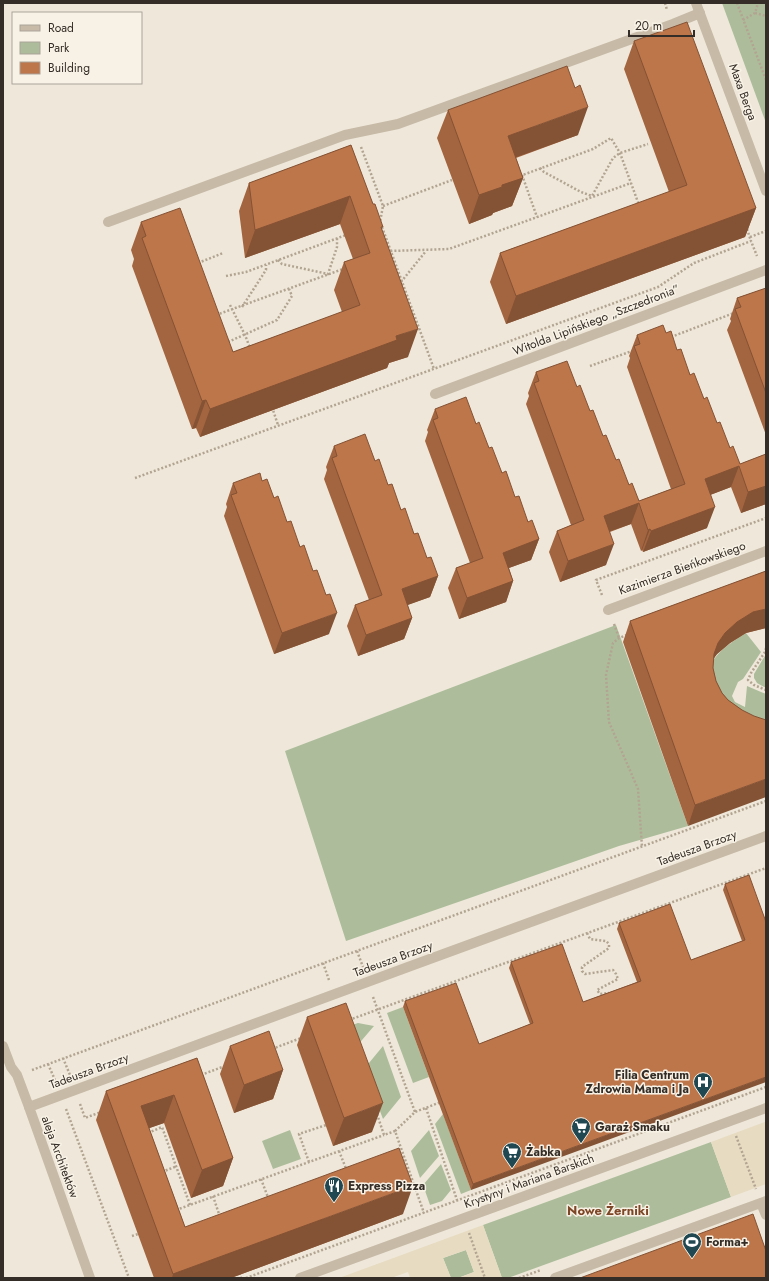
<svg xmlns="http://www.w3.org/2000/svg" width="769" height="1281" font-family="Jost,sans-serif">
<rect width="100%" height="100%" fill="#efe8da"/>
<path fill="#adbd9b" d="M722,3H766V123Z
M616,625L688,826L619,846L346,941L285,751Z
M746,633L761,652L743,679L738,682L732,696L735,702L745,707L747,686L766,694V742L759,741L706,675C714,653 727,645 746,633Z
M766,654V688L757,683L754,678V674Z
M403,1007L429,1077L413,1083L387,1013Z
M358,1023L374,1026L356,1047L349,1026Z
M383,1046L401,1097L383,1119L364,1069Z
M443,1114L471,1190L461,1194L435,1124Z
M290,1130L301,1159L273,1169L262,1141Z
M429,1130L439,1156L420,1178L411,1151Z
M711,1142L731,1197L508,1278H502L483,1225Z
M441,1164L451,1190L442,1201L430,1205L423,1185Z
M466,1250L474,1272L458,1278H451L443,1258Z"/>
<path fill="#e7dbc2" d="M765,1122L766,1124V1184L731,1197L711,1142Z
M483,1225L502,1278H458L474,1272L466,1250L443,1258L451,1278H410L408,1272L391,1278H339Z"/>
<g fill="none" stroke-linecap="round" stroke-linejoin="round">
<path stroke="#b2a491" stroke-width="2.5" stroke-dasharray="2 2" stroke-linecap="butt" d="M665,3L667,10
M737,3L766,80
M755,13L766,16
M743,20L755,13L758,3
M361,147L383,206L380,222
M540,168L544,172L581,192L592,196L613,158L620,153L648,144
M522,175L537,217
M520,176L593,149L611,138L620,153L639,205
M383,206L452,180
M382,227L434,369
M747,229L751,241
M750,237L766,231
M387,253L390,251L449,249L631,183
M278,260L282,264L328,274L337,247V238
M198,263L223,253
M226,276L246,272L346,235
M401,282L426,251
M230,305L245,335L250,348
M242,307L266,270V265
M216,315L343,269
M671,337L734,313
M228,342L277,320L292,296L289,289
M590,366L632,351
M272,407L278,425
M135,478L658,287L694,263L751,241L757,256
M602,595L596,580L766,518
M614,624L619,638
M627,635L619,638L613,643L606,675L609,722L638,789L642,847
M766,648L765,652L751,673L748,680L754,685L766,690
M587,933L590,939L606,941L609,944V948L582,967V971L585,974L613,970L616,974L618,979L597,990L600,994L609,993
M357,951L363,967
M323,963L329,980
M373,997L415,1112
M349,1020L766,868
M272,1049L301,1038
M63,1058L70,1075
M48,1064L55,1080
M32,1070L766,801
M201,1075L225,1066
M80,1104L85,1118L101,1112
M426,1108L457,1200
M66,1109L129,1278
M377,1114L384,1135L395,1131L424,1213
M395,1131L415,1112L441,1102
M148,1133L162,1127L190,1205
M736,1136L756,1189
M339,1151L347,1171
M309,1162L299,1134L326,1125
M162,1172L177,1166
M261,1179L269,1200
M213,1196L220,1217
M176,1210L384,1135
M469,1233L485,1278
M132,1236L141,1233
M239,1273L241,1278
M246,1278L766,1087
M519,1278L541,1270"/>
<path stroke="#c7baa7" stroke-width="10" d="M108,222L345,135L398,124L673,24L700,13
M3,1046L11,1067L17,1075L29,1107"/>
<path stroke="#c7baa7" stroke-width="10" d="M696,3L766,191
M435,394L766,270
M608,610L766,551
M761,1203L766,1215
M90,1278L29,1107L408,967L766,836
M300,1278L766,1108
M555,1278L766,1201"/>
</g>
<path fill="#a36540" d="M634,41L756,208L745,237L506,324L490,282L500,253L669,192L624,69Z
M448,110L578,135L516,158L523,178L512,206L493,213L492,215L469,224L437,138Z
M351,145L382,230L408,357L389,363L387,368L200,437L196,428L192,429L132,266L134,259L131,250L141,222L233,352L342,312L334,290L344,262L353,259L340,224L245,258L239,211L249,183Z
M766,288V435L727,330L731,321L730,319L737,298Z
M666,333L677,350L730,448L740,464L766,454V504L741,513L731,487L710,495L707,528L643,552L642,550L641,551L631,524L610,532L606,565L560,582L549,552L557,531L571,525L526,404L529,396L528,393L536,372L577,387L629,485L639,501L671,489L627,367L630,358L629,356L637,335Z
M435,409L476,424L528,522L539,539L531,560L509,568L513,581L506,602L459,619L448,588L456,568L470,563L425,441L428,432L427,430Z
M334,446L375,461L427,558L438,576L430,597L407,605L412,618L404,639L358,656L347,626L355,605L369,600L324,479L327,470L326,467Z
M262,481L274,498L329,634L274,654L224,516L227,507L226,504L233,483Z
M766,571V628L746,633L730,643L717,654L713,659V668L716,681L722,693L728,700L742,710L688,826L623,642L630,621Z
M725,884L766,922L471,1190L403,1007L405,1001L479,1044L530,1024L509,968L511,962L583,1002L637,982L617,929L619,923L691,960L742,941L723,890Z
M307,1017L372,1132L333,1146L297,1045Z
M230,1046L283,1070L273,1099L234,1113L220,1074Z
M197,1058L233,1158L223,1186L191,1198L164,1123L149,1128L185,1227L403,1214L231,1278H154L96,1120L106,1091Z"/>
<path fill="#845234" d="M588,107L578,135L497,164L508,136Z
M523,178L512,206L493,213L492,215L469,224L479,195L502,185Z
M350,196L340,224L245,258L255,230Z
M756,208L745,237L506,324L516,296Z
M418,329L408,357L389,363L387,368L200,437L210,409L396,336Z
M206,400L196,428L192,429L202,401Z
M739,466L731,487L697,500L705,479Z
M766,486V504L741,513L748,492Z
M639,503L631,524L596,536L604,516Z
M715,507L707,528L643,552L651,531Z
M650,529L642,550L641,551L648,530Z
M539,539L531,560L495,573L503,553Z
M614,544L606,565L560,582L568,561Z
M438,576L430,597L394,610L402,589Z
M513,581L506,602L459,619L467,598Z
M766,609V628L746,633L730,643L717,654L710,664L718,643L725,633L737,622L753,612Z
M337,613L329,634L274,654L282,633Z
M412,618L404,639L358,656L366,635Z
M766,779V797L688,826L695,805Z
M283,1070L273,1099L234,1113L244,1085Z
M766,1077V1082L471,1190L473,1184Z
M174,1095L164,1123L130,1135L141,1106Z
M383,1103L372,1132L333,1146L344,1118Z
M233,1158L223,1186L191,1198L202,1170Z
M413,1186L403,1214L231,1278H172L173,1274Z"/>
<path fill="#bd754a" stroke="#845234" d="M687,22L756,208L516,296L500,253L687,185L634,41Z
M567,66L575,88L580,85L588,107L508,136L523,178L502,185V187L479,195L448,110Z
M351,145L373,204H375L383,227H381L418,329L396,336L397,340L210,409L206,400L202,401L142,238L146,236L141,222L180,208L233,352L360,305L344,262L370,253L350,196L255,230L249,183Z
M766,288V393L735,309L741,307L737,298Z
M663,325L666,333L671,331L677,350L681,349L690,375L694,373L704,399L707,397L717,423L720,422L730,448L733,446L740,464L766,454V486L748,492L739,466L705,479L715,507L651,531L650,529L648,530L639,503L604,516L614,544L568,561L557,531L584,520L534,383L539,381L536,372L567,361L577,387L580,385L590,411L593,410L603,436L606,435L616,460L619,459L629,485L632,483L639,501L685,484L634,346L640,344L637,335Z
M466,397L476,424L479,422L489,448L492,447L502,473L506,471L515,497L519,496L528,522L532,520L539,539L503,553L513,581L467,598L456,568L483,558L433,420L438,418L435,409Z
M365,434L375,461L379,459L388,485L392,484L401,510L405,508L414,534L418,533L427,558L431,557L438,576L402,589L412,618L366,635L355,605L382,595L332,458L337,456L334,446Z
M260,473L262,481L267,479L274,498L278,496L287,522L291,521L300,547L304,545L313,571L317,570L326,595L330,594L337,613L282,633L231,495L237,493L233,483Z
M766,571V609L753,612L737,622L725,633L718,643L714,654L713,668L716,681L722,693L728,700L742,710L754,716L766,720V779L695,805L630,621Z
M749,875L766,922V1077L473,1184L405,1001L456,983L479,1044L533,1023L511,962L562,944L583,1002L641,981L619,923L670,904L691,960L745,940L725,884Z
M346,1003L383,1103L344,1118L307,1017Z
M269,1031L283,1070L244,1085L230,1046Z
M197,1058L233,1158L202,1170L174,1095L141,1106L185,1227L399,1148L413,1186L173,1274L106,1091Z
M753,1214L766,1251V1278H580Z"/>
<defs>
<g id="hospital-pin" transform="scale(1)"><path d="M0 17L-7.5 6A9.5 9.5 0 1 1 7.5 6Z" fill="#204852" stroke="#f8f2e6"/><path d="M-5-5h3v3.5h4V-5h3V5h-3V1.5h-4V5h-3Z" fill="#fff"/></g>
<g id="supermarket-pin" transform="scale(1)"><path d="M0 17L-7.5 6A9.5 9.5 0 1 1 7.5 6Z" fill="#204852" stroke="#f8f2e6"/><path d="M-6-5.5h2.5l.6 2H6L4.5 2H-2.5L-4.4-4H-6ZM-1.5 3.2a1.3 1.3 0 1 0 .1 0ZM3 3.2a1.3 1.3 0 1 0 .1 0Z" fill="#fff"/></g>
<g id="restaurant-pin" transform="scale(1)"><path d="M0 17L-7.5 6A9.5 9.5 0 1 1 7.5 6Z" fill="#204852" stroke="#f8f2e6"/><path d="M-5-6h1v4h1v-4h1v4h1v-4h1v5L-1.5 .5V6h-2V.5L-5-1ZM5-6V6H3V1.5H1.5Q1.5-4 5-6Z" fill="#fff"/></g>
<g id="stadium-pin" transform="scale(1)"><path d="M0 17L-7.5 6A9.5 9.5 0 1 1 7.5 6Z" fill="#204852" stroke="#f8f2e6"/><path d="M0-5a6.5 5 0 1 0 0 10a6.5 5 0 1 0 0-10ZM-3.5-1.8h7v3.6h-7Z" fill="#fff"/></g>
</defs>
<g fill-rule="evenodd">
<use href="#hospital-pin" x="703" y="1082"/>
<use href="#supermarket-pin" x="581" y="1127"/>
<use href="#supermarket-pin" x="512" y="1152"/>
<use href="#restaurant-pin" x="334" y="1186"/>
<use href="#stadium-pin" x="692" y="1242"/>
</g>
<g text-anchor="middle" stroke-width="3" stroke-linejoin="round" paint-order="stroke">
<g font-size="12" fill="#342d27" stroke="#f8f2e6">
<text transform="translate(743 92) rotate(70)" y="4">Maxa Berga</text>
<text transform="translate(596 320) rotate(-21)" y="4">Witolda Lipińskiego „Szczedronia”</text>
<text transform="translate(682 568) rotate(-20)" y="4">Kazimierza Bieńkowskiego</text>
<text transform="translate(697 848) rotate(-20)" y="4">Tadeusza Brzozy</text>
<text transform="translate(393 959) rotate(-20)" y="4">Tadeusza Brzozy</text>
<text transform="translate(89 1071) rotate(-20)" y="4">Tadeusza Brzozy</text>
<text transform="translate(60 1157) rotate(70)" y="4">aleja Architektów</text>
<text transform="translate(529 1181) rotate(-20)" y="4">Krystyny i Mariana Barskich</text>
</g>
<g font-size="12" font-weight="bold" fill="#342d27" stroke="#f8f2e6" text-anchor="start">
<text x="689" y="1079" text-anchor="end">Filia Centrum<tspan x="689" dy="14">Zdrowia Mama i Ja</tspan></text>
<text x="595" y="1131">Garaż Smaku</text>
<text x="526" y="1156">Żabka</text>
<text x="348" y="1190">Express Pizza</text>
<text x="706" y="1246">Forma+</text>
</g>
<g font-size="13" font-weight="bold" fill="#7d4626" stroke="#f8f2e6">
<text x="608" y="1215">Nowe Żerniki</text>
</g>
</g>
<rect width="769" height="1281" fill="none" stroke="#342d27" stroke-width="8"/>
<rect x="12" y="12" width="130" height="72" fill="#f8f2e6" stroke="#aaa39a"/>
<rect x="20" y="25" width="20" height="6" fill="#c7baa7" stroke="#aaa39a"/>
<text x="48" y="32" font-size="12" fill="#342d27">Road</text>
<rect x="20" y="42" width="20" height="12" fill="#adbd9b" stroke="#aaa39a"/>
<text x="48" y="52" font-size="12" fill="#342d27">Park</text>
<rect x="20" y="62" width="20" height="12" fill="#bd754a" stroke="#aaa39a"/>
<text x="48" y="72" font-size="12" fill="#342d27">Building</text>
<path d="M629 30v6h65v-6" fill="none" stroke="#342d27" stroke-width="2"/>
<text x="635" y="30" font-size="12" fill="#342d27" stroke="#f8f2e6" stroke-width="3" paint-order="stroke">20 m</text>
</svg>
